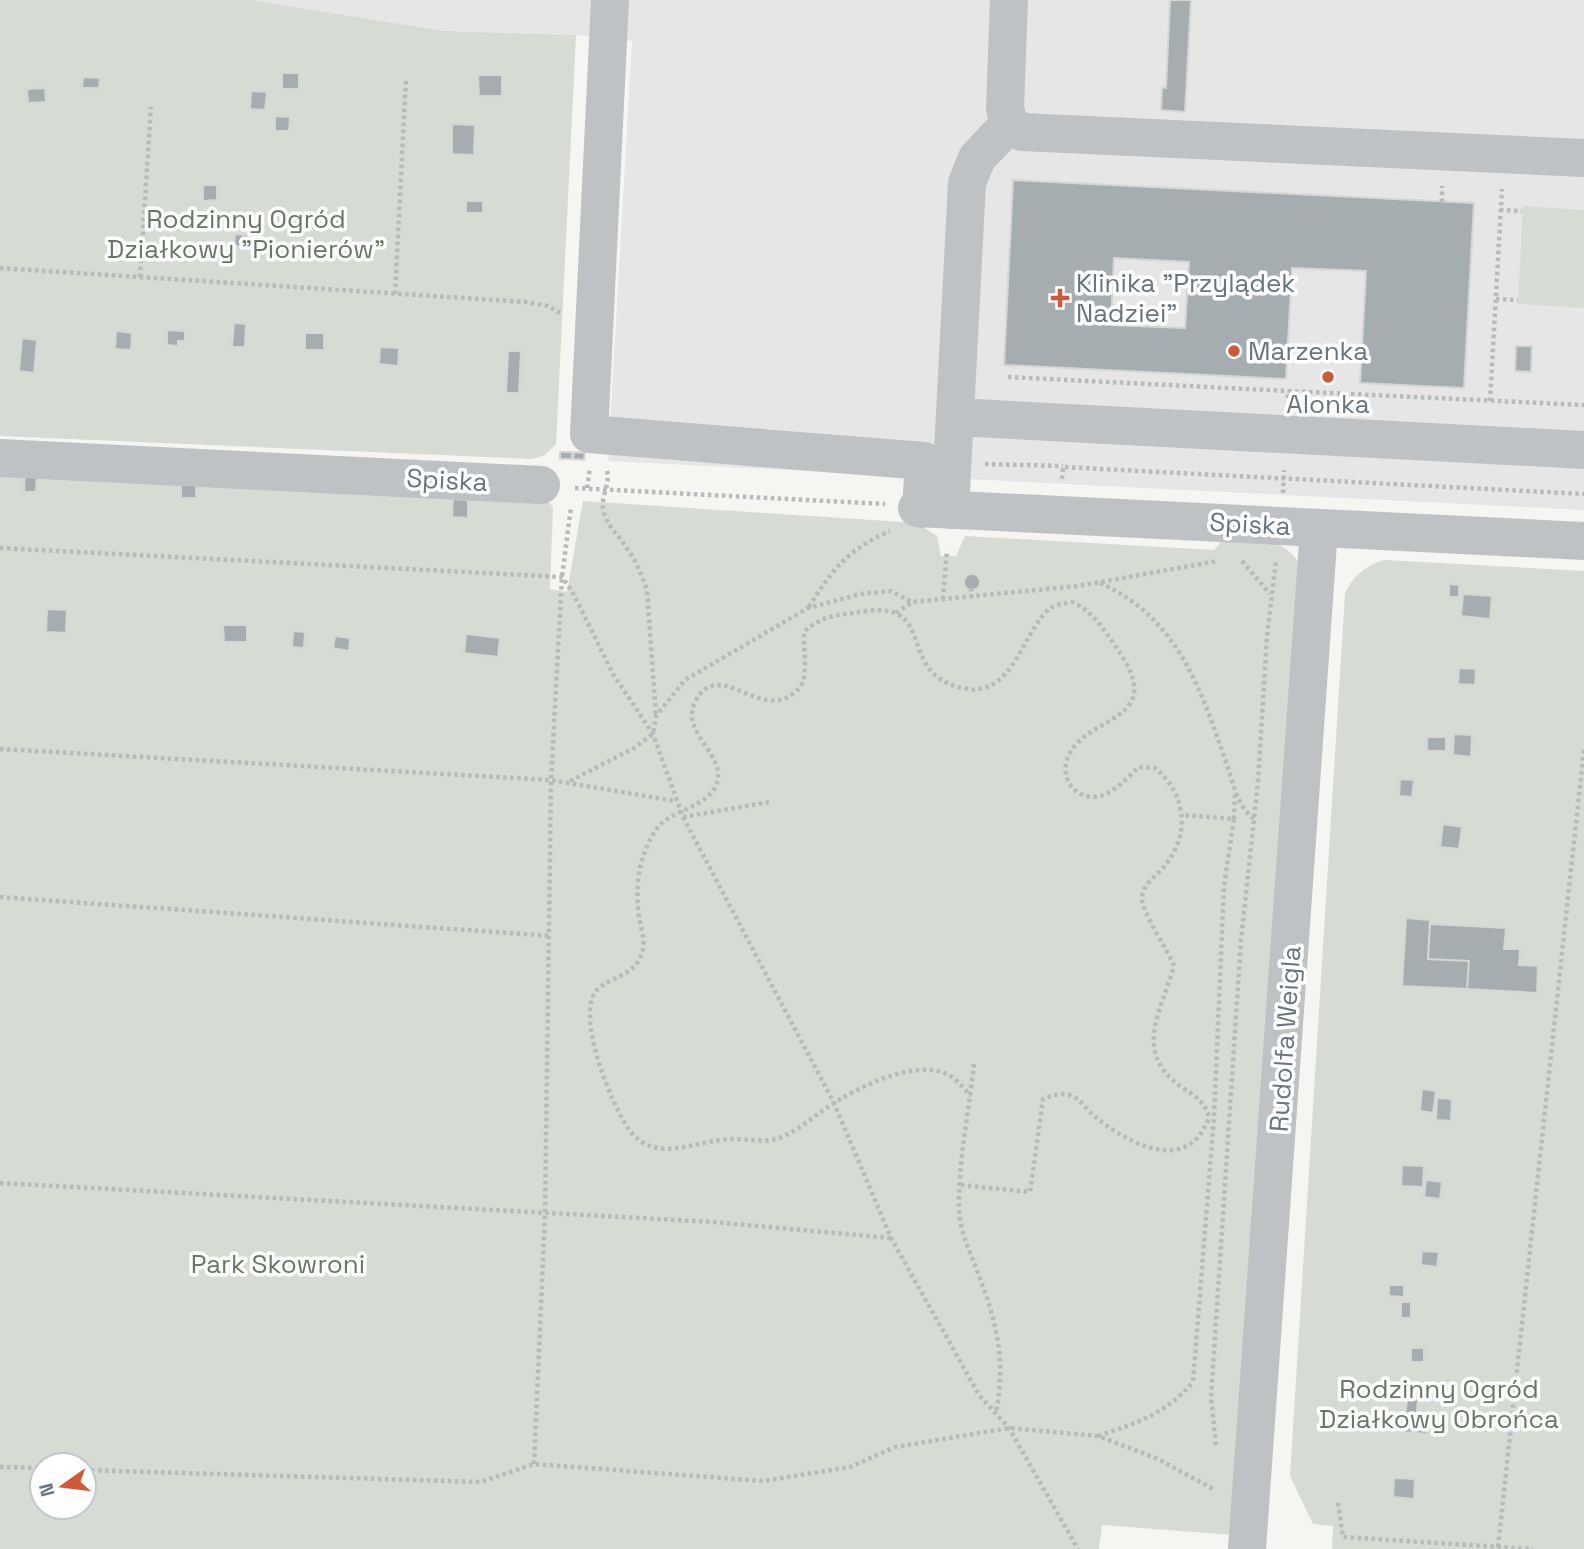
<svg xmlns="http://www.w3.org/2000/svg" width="1584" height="1549" font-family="'Space Grotesk',sans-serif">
<rect width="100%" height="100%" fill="#f5f5f1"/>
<path fill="#e5e6e5" d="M252,0H1584V510L608,461L632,41L576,35L444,31Z"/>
<path fill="#d6dbd3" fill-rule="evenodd" d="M0,0H252L444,31L576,35L556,444L545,455L532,459L0,436Z
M1523,206L1584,210V308L1518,304Z
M0,471L543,496L553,507L550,589L567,592L583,501L917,523L937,536L941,556H956L965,536L1214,550L1224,538C1251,540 1282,536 1298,562L1233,1535L1102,1525L1099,1549H0ZM42,1465H84V1507H42Z
M1385,560L1584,571V1549H1332L1333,1526L1313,1524L1290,1476L1345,594C1351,577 1368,564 1385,560Z"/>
<path fill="#a5adb1" stroke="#d6d6d4" stroke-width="2" fill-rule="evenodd" d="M1170,0H1191L1185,112L1161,110L1162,87L1166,88Z
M282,73H299V89H282Z
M478,75H502V96H479Z
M83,77L100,78L99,88H82Z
M45,88L46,102L28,103L27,89Z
M251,91L267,92L265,110L250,109Z
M275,116L290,117L289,131H275Z
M452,124L475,125L474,155L452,154Z
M1013,180L1474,203L1464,388L1360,383L1366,271L1292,268L1286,379L1004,365ZM1114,258L1189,262L1185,328L1111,325Z
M203,185H217V200L203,201Z
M466,201H483V213H466Z
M332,217H348V230H332Z
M235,234L252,236L250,248L234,246Z
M234,323L246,324L245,347H232Z
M167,330L185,331V341H178V346L167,345Z
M116,331L132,333L131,350L115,349Z
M305,333H324V350H305Z
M22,338L37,340L34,373L19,371Z
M1516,346H1532L1531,372L1515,371Z
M380,347L399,348L398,366L379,364Z
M508,351H521L519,393H506Z
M560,452H572V459H560Z
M574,452L585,453L584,460L573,459Z
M25,472L37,473L36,492H24Z
M181,482H196V498H181Z
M453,499L468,500V518L452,517Z
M964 582a8 8 0 1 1 16 0a8 8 0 1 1-16 0Z
M1449,584L1459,585V597H1449Z
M1463,594L1492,596L1490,619L1461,616Z
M47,609L67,610L66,633L46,632Z
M223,625H247V642H224Z
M293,631L305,632L304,648L292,647Z
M466,634L500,638L498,657L464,653Z
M335,636L350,638L349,651L333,648Z
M1459,668L1476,669L1475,685L1458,684Z
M1454,734L1472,735L1471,757L1453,755Z
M1427,737H1446V751H1427Z
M1400,779L1414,780L1412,797L1399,796Z
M1443,824L1462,827L1459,849L1440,847Z
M1406,918L1430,920L1428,959L1469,961L1467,989L1402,986Z
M1430,924L1506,928L1504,949H1520L1519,965L1538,966L1537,993L1467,989L1469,961L1428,959Z
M1422,1089L1436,1091L1433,1113L1420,1111Z
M1437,1098L1452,1099L1451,1121L1436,1120Z
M1402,1165L1424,1166L1423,1187L1401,1186Z
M1426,1180L1442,1182L1440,1199L1424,1197Z
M1422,1251L1439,1252L1437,1267L1421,1265Z
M1389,1285H1404V1297L1389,1296Z
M1401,1302H1411V1318H1401Z
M1411,1348H1424V1362H1411Z
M1407,1398L1418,1399L1417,1411L1429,1412L1427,1434L1404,1432Z
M1394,1478L1415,1479L1414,1499L1393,1497Z"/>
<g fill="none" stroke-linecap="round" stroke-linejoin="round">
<path stroke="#b8bbbc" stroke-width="4.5" stroke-dasharray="3.5 3.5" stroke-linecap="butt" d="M1442,202V186
M1500,210L1522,211
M0,268L526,302L548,306L560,313
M140,277L151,107
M395,294L406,78
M1496,299L1518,300
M1008,377L1288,391
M1288,398V391L1584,405
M1490,401L1502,189
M985,464L1063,466
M607,471C611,485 599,498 604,513C609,529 620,536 628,550C637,562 642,576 647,590L656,716
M1062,479L1063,467L1584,494
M575,488L885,504
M587,488L590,468
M1283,493L1284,470
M0,548L562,577L572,591L613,674L653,734L683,817L834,1103L891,1238L979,1395L1009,1428L1078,1549
M1242,561L1270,594
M1100,583C1179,618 1202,692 1228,768C1233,784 1239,810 1255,819
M971,588L972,598
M943,599L947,550
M809,607C831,570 850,548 890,531
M896,613L912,602L1078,586L1218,561
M0,749L551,780L675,801
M570,781L634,748L653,734L656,716L685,680L808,608L861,594L891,591L912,602
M683,817L769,802
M1234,819L1235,792
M0,897L551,936
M974,1064C969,1110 958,1163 959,1209C960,1234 971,1253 979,1276C997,1322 1006,1363 996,1412
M0,1183L713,1222L891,1238
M961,1185L1030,1192L1043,1099C1052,1096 1060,1092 1070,1095C1080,1098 1086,1109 1094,1116C1128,1144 1189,1176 1209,1117C1205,1101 1193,1095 1180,1086C1133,1052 1161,1011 1174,966C1168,950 1141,911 1142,898C1142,885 1155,877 1163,868C1191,835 1187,795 1155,768L1139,767C1130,775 1120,786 1110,792C1085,807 1057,785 1068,757C1086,713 1171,724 1116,647C1103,629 1093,611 1072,602C1063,604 1054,604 1047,611C1023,634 1012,695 968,689C906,680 927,625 895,613C882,608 866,611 853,613C834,615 818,618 804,632C803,649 808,668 802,684C799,690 792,695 786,698C753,712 718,661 696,700C678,732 726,753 717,783C709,808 669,809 655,831C638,859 635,886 639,917C641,928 645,939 643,949C637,976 615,974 598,989C573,1012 612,1105 628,1128C655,1167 696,1139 732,1139C750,1139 767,1144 784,1136C800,1129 814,1116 828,1107C856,1088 920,1055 952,1077C959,1082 965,1090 971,1096
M1098,1436C1139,1422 1164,1415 1193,1382L1214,1117L1224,886L1234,819L1183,815
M1216,1445L1211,1398L1241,940L1258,782L1267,636L1276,561
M534,1464L545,1215L551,780L562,577L571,507
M0,1467L42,1468
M84,1470L481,1482L534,1464L763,1481L850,1467L895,1447L1009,1428L1098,1436L1158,1459L1215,1490
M1338,1503L1343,1537L1533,1549
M1498,1547L1584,749"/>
<path stroke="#bec2c5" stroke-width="38" d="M610,0L589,434L924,461L921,509
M1009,0L1005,108L1009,124L1022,132L1584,158
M956,417L1584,450
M0,458L541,485
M917,508L1584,541
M950,510L967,183L977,158L1009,124
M1247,1549L1319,528"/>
</g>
<g fill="#cf5937" stroke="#fff" stroke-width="2.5">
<path d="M1056.5 287.5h7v7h7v7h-7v7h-7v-7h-7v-7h7z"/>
<circle cx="1234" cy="351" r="7"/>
<circle cx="1328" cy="377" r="7"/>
</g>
<g text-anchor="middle" stroke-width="7" stroke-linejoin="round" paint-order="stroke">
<g font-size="26" fill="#697765" stroke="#fff">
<text x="246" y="228">Rodzinny Ogród<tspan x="246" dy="30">Działkowy "Pionierów"</tspan></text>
<text x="278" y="1273">Park Skowroni</text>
<text x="1439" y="1398">Rodzinny Ogród<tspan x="1439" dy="30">Działkowy Obrońca</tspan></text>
</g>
<g font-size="26" fill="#67757f" stroke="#fff" text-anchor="start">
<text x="1076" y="292">Klinika "Przylądek<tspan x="1076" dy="30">Nadziei"</tspan></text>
<text x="1248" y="360">Marzenka</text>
<text x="1328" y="413" text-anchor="middle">Alonka</text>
</g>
<g font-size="26" fill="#67757f" stroke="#fff">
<text transform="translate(447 480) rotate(3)" y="9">Spiska</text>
<text transform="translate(1250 524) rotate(3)" y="9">Spiska</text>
<text transform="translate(1285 1039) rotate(-86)" y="9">Rudolfa Weigla</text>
</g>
</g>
<g transform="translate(63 1486) rotate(256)"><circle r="33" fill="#ffffff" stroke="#c2c8cc" stroke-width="2"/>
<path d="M0-5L12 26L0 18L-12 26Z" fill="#cf5937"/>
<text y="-10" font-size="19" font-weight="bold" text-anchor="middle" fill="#67757f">N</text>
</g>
</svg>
